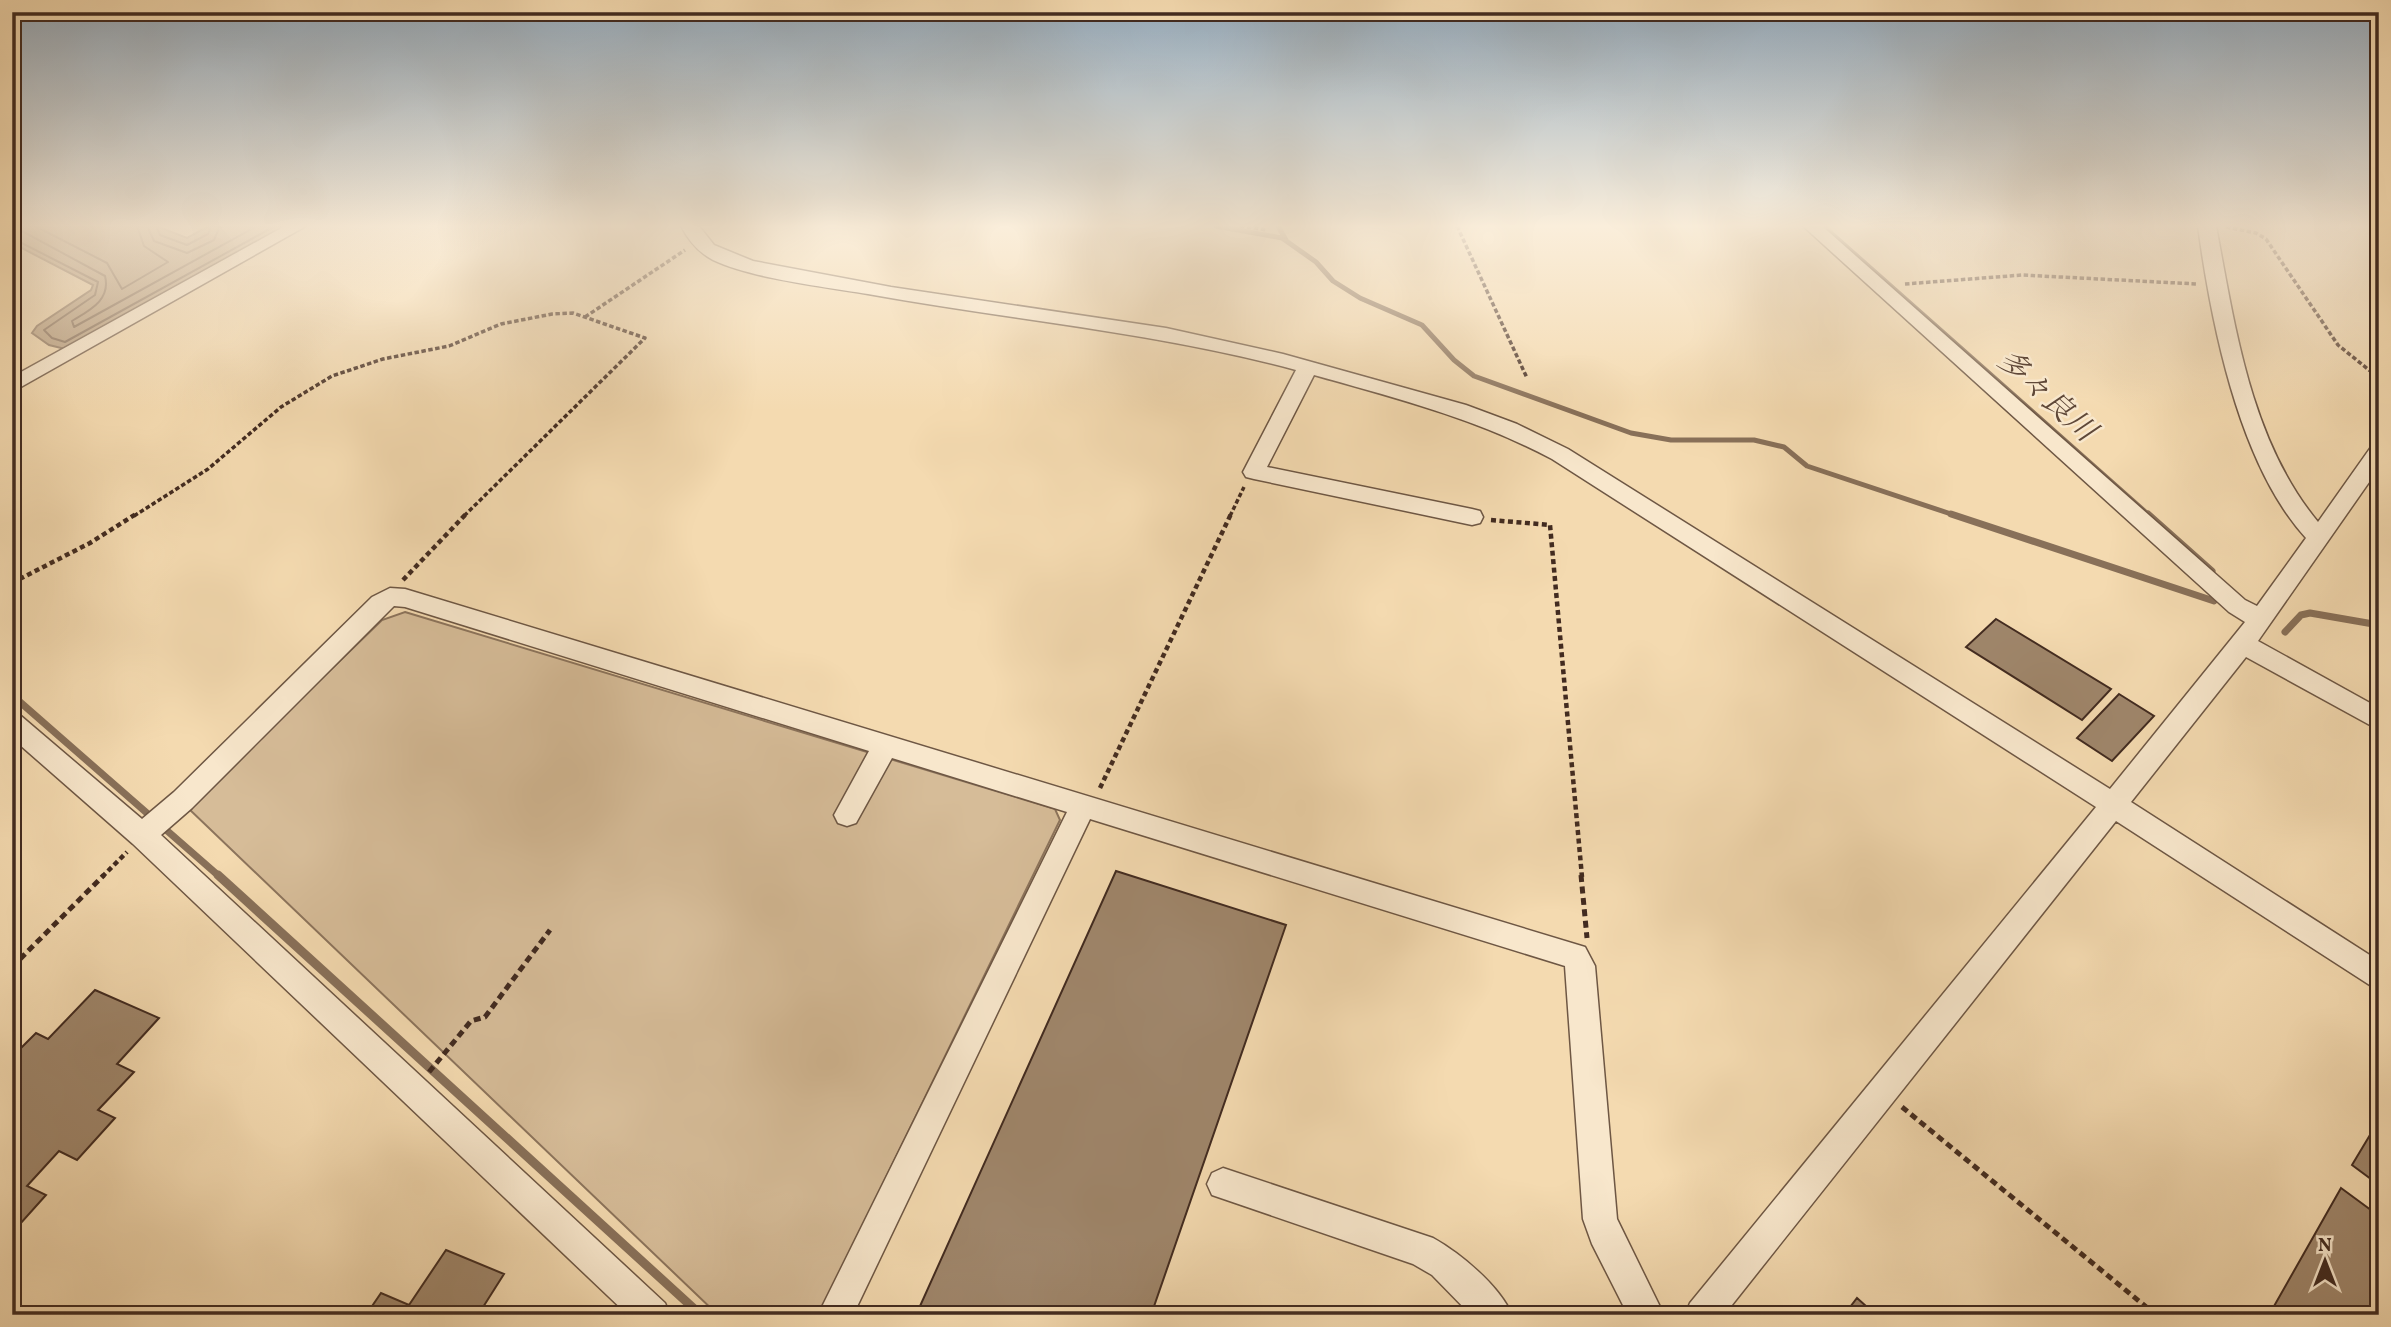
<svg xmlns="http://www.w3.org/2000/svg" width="2391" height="1327" font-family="Vollkorn,'Noto Serif JP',serif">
<rect width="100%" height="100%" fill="#f4dab0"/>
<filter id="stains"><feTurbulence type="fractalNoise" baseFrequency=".00286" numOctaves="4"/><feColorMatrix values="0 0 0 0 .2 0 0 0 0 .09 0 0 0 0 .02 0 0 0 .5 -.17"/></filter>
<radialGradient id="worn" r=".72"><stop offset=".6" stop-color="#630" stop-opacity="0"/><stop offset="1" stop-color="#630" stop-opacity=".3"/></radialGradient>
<path fill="#d6bc98" stroke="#8c745c" stroke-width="2" d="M405,612L1055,809L1060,820L819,1315H718L188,808L382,620Z"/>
<path fill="#b79e7f" stroke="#887059" stroke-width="2" d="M12,226H156L187,238L209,226H289L65,349L49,345L32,333L37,326L91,290L93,285L12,243Z"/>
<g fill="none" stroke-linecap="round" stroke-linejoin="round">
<path stroke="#7c6450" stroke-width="2" d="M35,226L107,263L122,289L168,262L144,246L137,226
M147,226L154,241L187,253L214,240L220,226
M156,226L160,235L187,245L208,234L211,226
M12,229L22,231L105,276C111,300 90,310 72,321L74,327L257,226
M12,238L98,282L95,295L44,330L52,338L65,342L275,226"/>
<path stroke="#887059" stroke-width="5" d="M1216,226L1282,238L1316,262L1333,281L1360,298L1422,325L1454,360L1474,376L1631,433L1671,440H1754L1784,447L1807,466L1957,516
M1278,226L1286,240
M1823,226L2150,516"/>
<path stroke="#887059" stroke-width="7" d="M1951,514L2214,601
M2148,514L2212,571
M2285,632L2301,615L2310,613L2379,625
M12,695L220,877"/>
<path stroke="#887059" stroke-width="9" d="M218,875L701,1315"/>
</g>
<path fill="#9f866b" stroke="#422b20" stroke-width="2" d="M1996,619L2111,689L2082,720L1966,647Z
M2119,694L2154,716L2112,761L2077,738Z
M1116,871L1286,925L1151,1315H916Z
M95,990L159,1018L117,1064L134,1072L98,1110L115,1118L77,1160L59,1151L27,1186L46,1195L12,1233V1057L36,1033L48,1039Z
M2376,1125L2379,1126V1185L2352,1165Z
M2341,1188L2379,1216V1315H2269Z
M446,1250L504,1274L478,1315H366L381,1293L409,1305Z
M1857,1298L1876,1315H1844Z"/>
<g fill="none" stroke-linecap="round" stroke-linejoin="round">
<g stroke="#6e5744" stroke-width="3">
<path id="minor" d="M285,226H306L12,392V377Z
M681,226H699L714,245L753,261L891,287L1166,328L1283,354L1466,405L1517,424L1568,449L2110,789L2245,622L2229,612L1803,226H1822L2245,600L2257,606L2306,538C2239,465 2211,322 2198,226H2216C2235,326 2250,440 2318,522L2371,447L2379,445V468L2258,641L2379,708V730L2246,657L2131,802L2379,961V991L2116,821L1724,1315H1685L1690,1303L2096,807L1552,459C1477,419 1396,398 1314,375L1267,467L1472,509L1480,511L1483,517L1480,523L1472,525L1254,479L1246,477L1243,472L1296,370C1156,332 1011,320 868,294C826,287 750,278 713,260C698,252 689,241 681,226Z
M390,588L405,589L1585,947L1595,966L1617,1219L1664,1315H1628L1592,1244L1583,1219L1565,966L1090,819L853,1315H818L1067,812L892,758L856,823L847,826L838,823L834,815L869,751L405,607L394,606L192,808L161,835L665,1303L670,1315H628L133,844L12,738V713L21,716L142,819L174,792L372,597Z
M1223,1168L1433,1238C1460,1253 1500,1286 1512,1315H1471L1432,1275L1413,1264L1212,1195L1207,1184L1212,1173Z"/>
</g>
<path stroke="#422b20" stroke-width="3.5" stroke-dasharray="4.5 2.5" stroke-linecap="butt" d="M1240,226L1267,230
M1457,226L1527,378
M2226,227L2256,233L2266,239L2338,345L2379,378
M1905,284L2022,275L2197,284
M585,317L685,250
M134,516L208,469L281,407L332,376L383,359L449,346L501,324L552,314L573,313L645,338L464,516
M1230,516L1244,487"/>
<path stroke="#422b20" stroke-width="4.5" stroke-dasharray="5 3.5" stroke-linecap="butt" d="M1491,520L1550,525L1582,877
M403,580L466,514
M12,583L90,543L136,514
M1100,788L1231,514
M102,877L127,852"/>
<path stroke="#422b20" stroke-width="5" stroke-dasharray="7 4.5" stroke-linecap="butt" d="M1581,875L1587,938
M12,967L104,875
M429,1072L471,1021L485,1017L550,930
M1902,1107L2156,1315"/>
<use href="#minor" fill="#f8e7cc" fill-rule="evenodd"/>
</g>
<linearGradient id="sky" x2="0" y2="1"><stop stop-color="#94abbe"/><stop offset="0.55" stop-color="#faeedb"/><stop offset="1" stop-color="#faeedb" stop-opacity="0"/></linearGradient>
<rect width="2391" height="411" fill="url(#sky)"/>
<g text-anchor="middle" stroke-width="5" stroke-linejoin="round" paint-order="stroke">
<g font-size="30" font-style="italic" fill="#5f4838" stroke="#f8e7cc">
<text transform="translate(2047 395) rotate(42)" y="10">多々良川</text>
</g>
</g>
<rect width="2391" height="1327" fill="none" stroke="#f4dab0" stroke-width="42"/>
<rect x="14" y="14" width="2363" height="1299" fill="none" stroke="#422b20" stroke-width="3.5"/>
<rect x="21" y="21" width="2349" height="1285" fill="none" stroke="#422b20" stroke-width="2"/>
<g transform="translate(2325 1261)" stroke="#f8e7cc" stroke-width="5" paint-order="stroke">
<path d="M0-5L12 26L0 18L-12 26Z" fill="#422b20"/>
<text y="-10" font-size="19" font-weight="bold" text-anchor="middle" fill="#422b20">N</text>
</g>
<rect width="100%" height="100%" filter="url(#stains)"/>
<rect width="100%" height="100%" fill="url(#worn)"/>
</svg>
